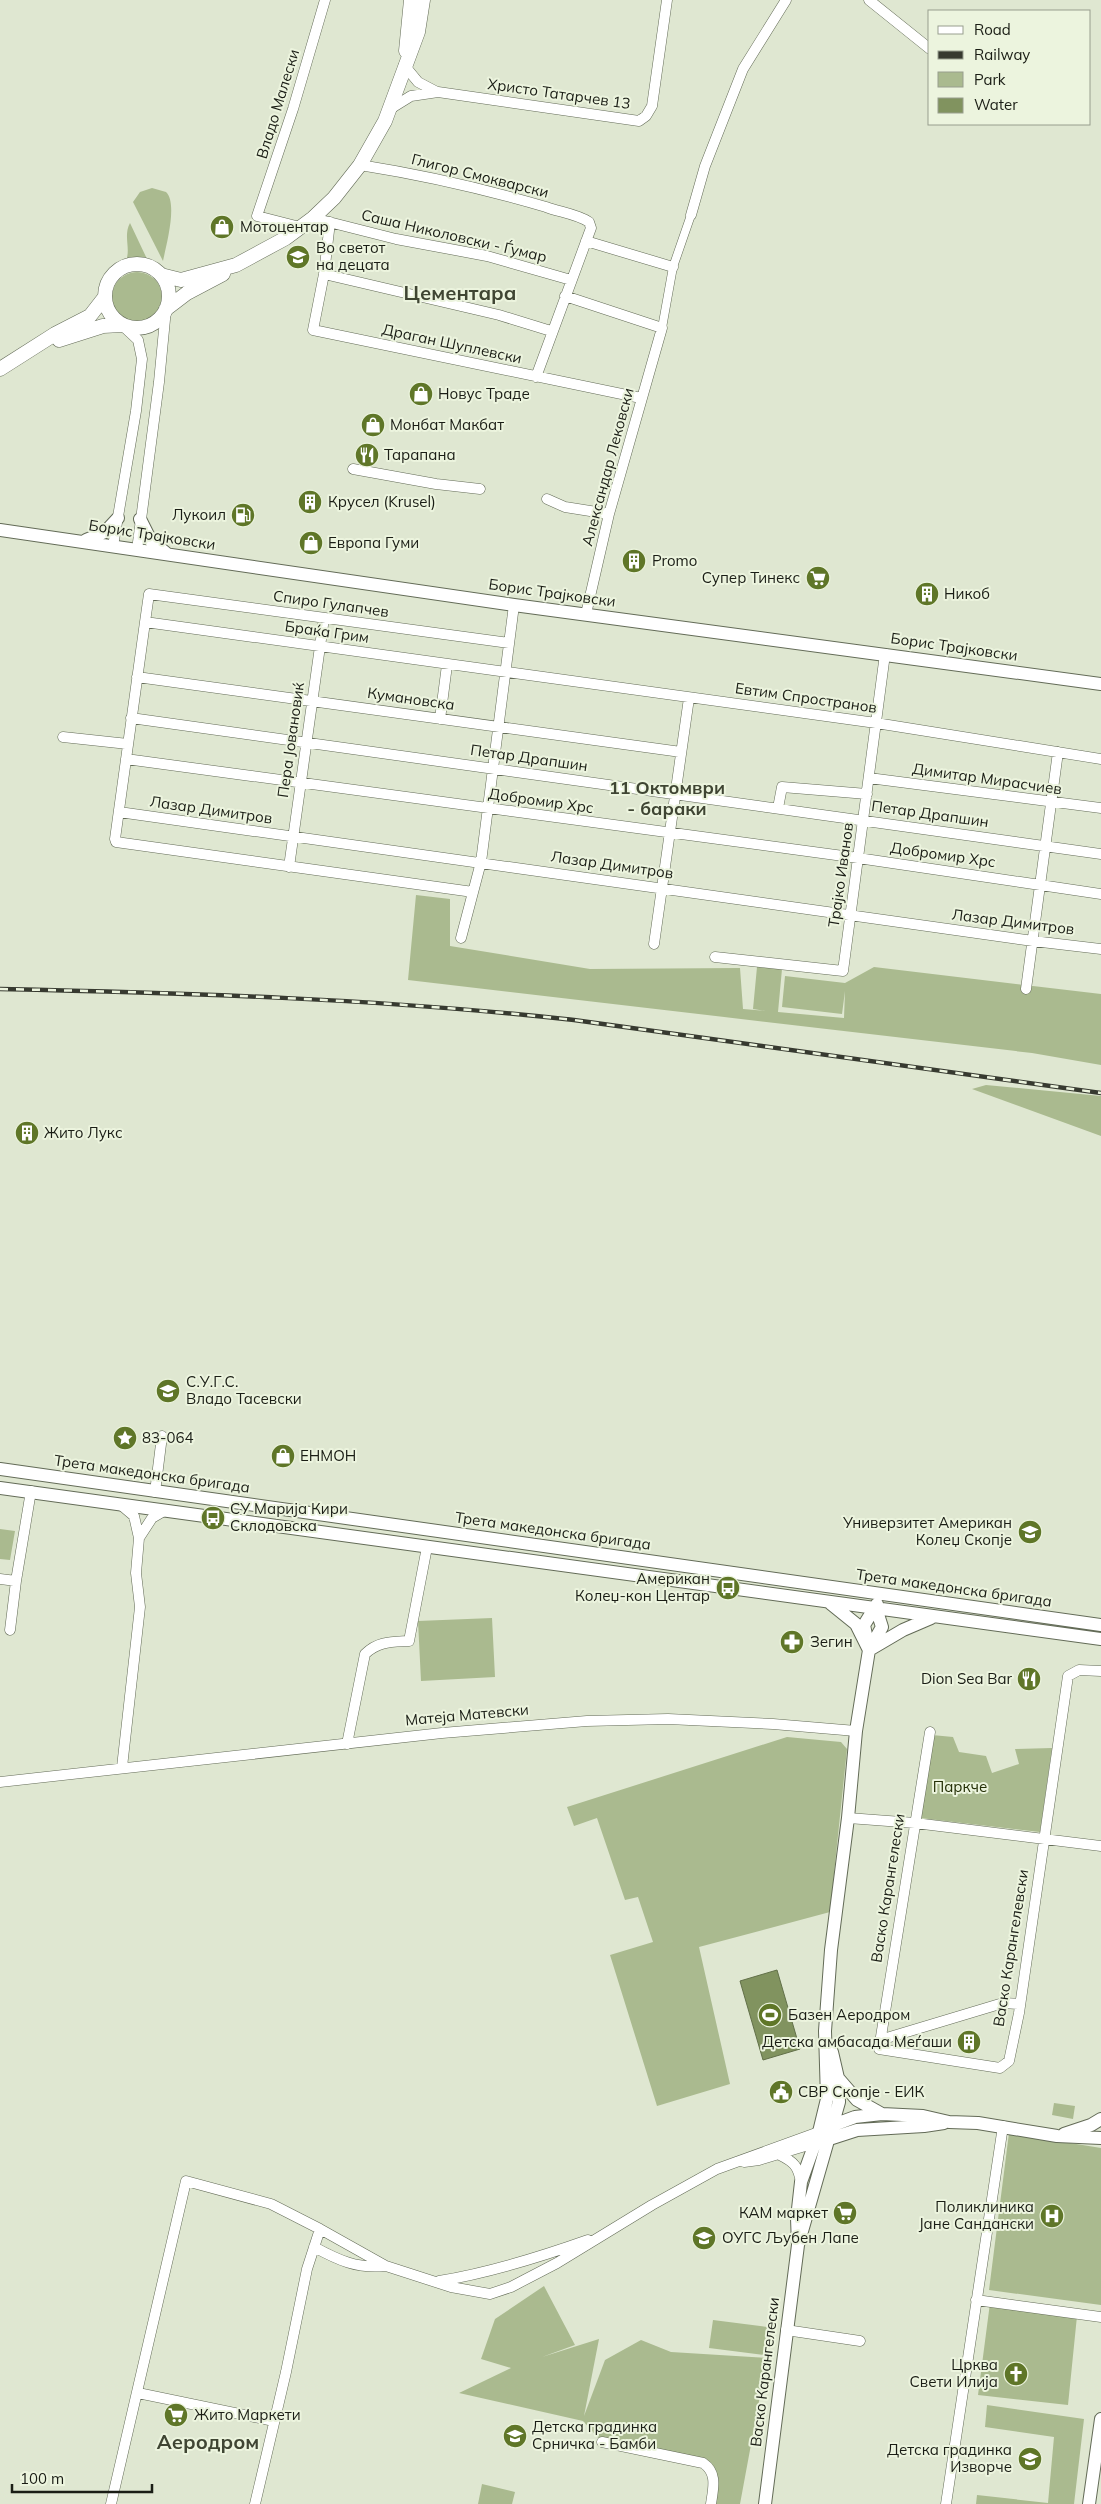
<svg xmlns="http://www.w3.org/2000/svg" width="1101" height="2504" font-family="Mulish,sans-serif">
<rect width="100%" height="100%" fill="#dfe7d1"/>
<path fill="#aaba8f" d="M152,188L166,192C178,203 166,246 163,261L133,202L140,192Z
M130,223L147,259L134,258L126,261C131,248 123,236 130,223Z
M112 297a25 25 0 1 1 50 0a25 25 0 1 1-50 0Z
M416,895L450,899V946L590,969L740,968L743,1009L766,1011L753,1009L757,967L782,969L778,1012L844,1018L845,991L842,1014L782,1007L785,976L845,983L874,967L1101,994V1065L1032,1053L408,980Z
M986,1085L1101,1096V1136L972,1089Z
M0,1529L15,1531L10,1560L0,1559Z
M492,1618L495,1677L421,1681L418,1621Z
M932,1735L953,1737L959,1752L986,1756L992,1773L1019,1764L1015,1749L1052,1748L1040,1832L920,1818Z
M787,1737L841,1742L847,1749L830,1912L699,1947L730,2084L657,2106L610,1955L653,1942L638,1897L625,1900L597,1818L574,1826L567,1807Z
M1054,2103L1075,2106L1073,2119L1052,2115Z
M1009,2133L1101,2148V2305L989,2290Z
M544,2286L575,2345L542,2357L599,2339L584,2416L605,2360L641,2340L671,2352L767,2358L740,2504H711L708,2466L602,2442L583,2421L459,2393L511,2368L481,2359L495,2319Z
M990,2303L1077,2316L1068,2405L978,2395Z
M713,2320L767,2327L764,2355L709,2348Z
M987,2405L1084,2419L1074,2504H976L977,2495L1048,2503L1054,2437L985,2427Z
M482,2484L515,2492L512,2504H478Z"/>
<path fill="#81935f" stroke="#627049" d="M777,1970L800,2049L763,2060L740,1981Z"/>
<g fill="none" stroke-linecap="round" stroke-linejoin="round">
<g stroke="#636b57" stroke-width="9">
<path id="pedestrian" d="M662,328L673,267L691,215"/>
</g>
<g stroke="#636b57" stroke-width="11">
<path id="minor" d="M869,0L930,49
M404,65L418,82L437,92
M390,109L411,96L438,92L639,121L646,116L652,106L667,0
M360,165C423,175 485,189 546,207C559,212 577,214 589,222L591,228L536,377
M691,215L705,166L743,69L786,0
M313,218L396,239L487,256L571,280
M330,222L324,274L313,330L641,398
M300,227L257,216L293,109L325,0
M586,241L673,267
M324,274L499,315L551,331
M565,296L662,328L609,514L586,614
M353,469L436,484L480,489
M547,499L565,507L609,514
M113,546L136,411L142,359L138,340L122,325
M137,550L159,382L166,309
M145,622L876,723L1101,759
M137,677L681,752
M131,718L1101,854
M440,719L447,665
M63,737L128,744
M126,759L858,858L1101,894
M869,778L1101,808
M778,808L782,787L867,794
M119,812L1033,941L1101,949
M289,867L324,618
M473,892L116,842L115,839L145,622L149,594L509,643
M461,938L481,862L514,605
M654,944L689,698
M715,957L843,971L885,654
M1026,989L1058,752
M155,1492L162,1436
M121,1505L134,1516L139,1538L136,1573L140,1607L122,1767
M139,1538L152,1518L164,1511
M0,1579L16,1581L31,1491
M10,1630L16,1581
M930,1732L879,2049L1000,2068L1009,2061L1019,2013L1068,1676L1079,1670L1101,1671
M347,1744L365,1654C378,1641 392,1642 409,1641L427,1547
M0,1782L442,1733L587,1721L668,1719L773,1724L856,1731
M848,1818L915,1823L1101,1846
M880,2040L1003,2003L1020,2004
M780,2155C794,2162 798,2166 801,2182
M744,2162L759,2160L815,2143
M320,2229L386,2266L451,2287L490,2294L511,2287L557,2263L652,2205L717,2169L819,2132
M314,2247C338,2260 357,2269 385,2266
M439,2281C489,2273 540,2257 588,2240
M976,2300L1101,2317
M786,2330L860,2341
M138,2393L274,2421
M602,2442L703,2463C718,2473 713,2489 711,2504
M111,2504L186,2181L271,2204L320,2229L307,2269L286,2372L255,2504
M946,2504L1003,2126"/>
</g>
<g stroke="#636b57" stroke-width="14">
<path id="tertiary" d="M140,519L151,541L166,553
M0,530L514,605L1101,684
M86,540L105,532L118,518
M0,1469L1101,1625
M0,1488L1101,1639
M830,1603L856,1624L869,1650
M867,1640L864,1625L877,1604
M869,1650L903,1630L931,1618
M838,2078L857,2100L882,2114
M828,2127L855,2117L882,2114L923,2116L949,2122L978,2123L1057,2136L1101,2138
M1064,2134L1091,2125L1101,2119
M823,2141L857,2130L924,2126L944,2123
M798,2245L797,2218L801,2182L819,2132L827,2099L825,2031L831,1950L848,1818L856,1731L869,1650L882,1627L876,1608
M765,2504L798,2245L839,2102L838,2078L832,2052
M1089,2504L1101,2419"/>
</g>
<g stroke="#636b57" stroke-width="15">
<path id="secondary" d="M406,51L411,0
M105 296a32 32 0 1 1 64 0a32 32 0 1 1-64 0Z
M161,275L181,280L236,265L286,238L313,218L334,198L360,165L385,121L418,32L423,0
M166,309L187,293L223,274
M59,340L103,326L122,325
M0,369L55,334L90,316L104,298"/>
</g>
<use href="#pedestrian" stroke="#fff" stroke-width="8"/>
<use href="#minor" stroke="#fff" stroke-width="10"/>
<use href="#tertiary" stroke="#fff" stroke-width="12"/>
<use href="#secondary" stroke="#fff" stroke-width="14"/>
<g stroke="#373a30" stroke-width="4.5">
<path id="rail" d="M0,989C192,993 384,999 574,1020L1101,1093"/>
</g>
<use href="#rail" stroke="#ecf4de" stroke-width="2.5" stroke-dasharray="8" stroke-linecap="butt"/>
</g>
<defs>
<g id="shop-disc" transform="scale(1.25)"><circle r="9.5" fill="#5f7628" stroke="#ecf4de"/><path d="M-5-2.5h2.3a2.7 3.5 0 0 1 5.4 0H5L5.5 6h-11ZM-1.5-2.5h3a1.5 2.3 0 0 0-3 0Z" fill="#fff"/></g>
<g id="school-disc" transform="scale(1.25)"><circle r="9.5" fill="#5f7628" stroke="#ecf4de"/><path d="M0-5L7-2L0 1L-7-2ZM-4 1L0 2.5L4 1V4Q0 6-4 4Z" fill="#fff"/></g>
<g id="restaurant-disc" transform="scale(1.25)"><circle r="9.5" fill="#5f7628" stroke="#ecf4de"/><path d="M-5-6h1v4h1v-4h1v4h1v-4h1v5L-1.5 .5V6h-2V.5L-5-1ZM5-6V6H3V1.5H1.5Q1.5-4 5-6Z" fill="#fff"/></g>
<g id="building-disc" transform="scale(1.25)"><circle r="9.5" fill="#5f7628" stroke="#ecf4de"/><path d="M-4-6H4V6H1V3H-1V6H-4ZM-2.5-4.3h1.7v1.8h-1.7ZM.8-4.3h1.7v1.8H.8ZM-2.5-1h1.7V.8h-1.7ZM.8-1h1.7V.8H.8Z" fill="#fff"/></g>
<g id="fuel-disc" transform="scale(1.25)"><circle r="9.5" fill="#5f7628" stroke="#ecf4de"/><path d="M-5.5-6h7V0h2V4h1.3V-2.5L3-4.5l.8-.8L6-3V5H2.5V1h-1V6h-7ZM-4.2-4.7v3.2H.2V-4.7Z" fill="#fff"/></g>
<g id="supermarket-disc" transform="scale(1.25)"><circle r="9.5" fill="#5f7628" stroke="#ecf4de"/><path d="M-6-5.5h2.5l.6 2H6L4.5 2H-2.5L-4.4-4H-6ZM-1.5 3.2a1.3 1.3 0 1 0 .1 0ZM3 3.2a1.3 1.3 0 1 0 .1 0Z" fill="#fff"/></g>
<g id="sight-disc" transform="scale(1.25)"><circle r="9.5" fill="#5f7628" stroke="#ecf4de"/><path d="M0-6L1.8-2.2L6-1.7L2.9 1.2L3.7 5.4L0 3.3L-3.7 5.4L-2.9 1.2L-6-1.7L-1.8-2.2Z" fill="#fff"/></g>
<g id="bus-disc" transform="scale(1.25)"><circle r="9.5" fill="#5f7628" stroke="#ecf4de"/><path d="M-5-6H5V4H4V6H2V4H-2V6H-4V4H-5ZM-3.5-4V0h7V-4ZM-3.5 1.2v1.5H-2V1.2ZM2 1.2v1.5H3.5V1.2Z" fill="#fff"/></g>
<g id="university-disc" transform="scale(1.25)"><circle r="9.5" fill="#5f7628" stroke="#ecf4de"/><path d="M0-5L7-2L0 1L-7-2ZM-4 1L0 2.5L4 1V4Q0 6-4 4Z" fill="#fff"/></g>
<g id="pharmacy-disc" transform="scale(1.25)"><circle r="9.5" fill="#5f7628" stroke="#ecf4de"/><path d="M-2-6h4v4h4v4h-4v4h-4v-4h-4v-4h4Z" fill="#fff"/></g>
<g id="stadium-disc" transform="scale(1.25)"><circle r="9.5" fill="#5f7628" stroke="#ecf4de"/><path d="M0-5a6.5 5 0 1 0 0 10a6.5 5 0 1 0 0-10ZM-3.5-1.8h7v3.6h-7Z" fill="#fff"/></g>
<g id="civic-disc" transform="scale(1.25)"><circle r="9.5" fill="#5f7628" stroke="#ecf4de"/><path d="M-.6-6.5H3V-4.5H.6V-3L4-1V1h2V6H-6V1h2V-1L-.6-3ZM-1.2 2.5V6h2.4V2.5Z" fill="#fff"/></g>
<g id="hospital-disc" transform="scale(1.25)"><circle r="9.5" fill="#5f7628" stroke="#ecf4de"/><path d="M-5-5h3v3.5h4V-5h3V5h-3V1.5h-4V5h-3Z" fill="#fff"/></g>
<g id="church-disc" transform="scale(1.25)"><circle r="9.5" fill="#5f7628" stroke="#ecf4de"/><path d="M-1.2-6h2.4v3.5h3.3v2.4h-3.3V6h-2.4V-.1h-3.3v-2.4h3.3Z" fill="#fff"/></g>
</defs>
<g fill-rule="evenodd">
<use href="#shop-disc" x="222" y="227"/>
<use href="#school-disc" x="298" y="257"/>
<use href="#shop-disc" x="421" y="394"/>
<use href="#shop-disc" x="373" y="425"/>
<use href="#restaurant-disc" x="367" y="455"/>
<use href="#building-disc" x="310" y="502"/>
<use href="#fuel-disc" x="243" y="515"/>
<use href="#shop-disc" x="311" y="543"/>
<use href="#building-disc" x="634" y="561"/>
<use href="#supermarket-disc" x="818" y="578"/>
<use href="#building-disc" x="927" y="594"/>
<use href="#building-disc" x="27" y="1133"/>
<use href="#school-disc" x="168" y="1391"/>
<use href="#sight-disc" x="125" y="1438"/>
<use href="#shop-disc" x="283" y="1456"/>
<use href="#bus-disc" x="213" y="1518"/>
<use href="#university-disc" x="1030" y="1532"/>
<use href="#bus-disc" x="728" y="1588"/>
<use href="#pharmacy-disc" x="792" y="1642"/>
<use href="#restaurant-disc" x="1029" y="1679"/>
<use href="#stadium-disc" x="770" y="2015"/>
<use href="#building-disc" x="969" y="2042"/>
<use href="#civic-disc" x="781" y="2092"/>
<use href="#supermarket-disc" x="845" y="2213"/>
<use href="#hospital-disc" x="1052" y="2216"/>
<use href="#school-disc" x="704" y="2238"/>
<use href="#church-disc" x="1016" y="2374"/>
<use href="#supermarket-disc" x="176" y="2415"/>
<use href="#school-disc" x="515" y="2436"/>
<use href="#school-disc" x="1030" y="2459"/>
</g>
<g text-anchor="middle" stroke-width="4" stroke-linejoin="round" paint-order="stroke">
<g font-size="15" fill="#1a1d15" stroke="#ecf4de">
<text transform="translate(559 94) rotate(8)" y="5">Христо Татарчев 13</text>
<text transform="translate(278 104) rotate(-73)" y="5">Владо Малески</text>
<text transform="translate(480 176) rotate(14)" y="5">Глигор Смокварски</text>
<text transform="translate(454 236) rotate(13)" y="5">Саша Николовски - Ѓумар</text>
<text transform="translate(452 344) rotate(12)" y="5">Драган Шуплевски</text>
<text transform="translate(608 467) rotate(-75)" y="5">Александар Лековски</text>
<text transform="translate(152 535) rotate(9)" y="5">Борис Трајковски</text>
<text transform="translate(552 593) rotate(8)" y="5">Борис Трајковски</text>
<text transform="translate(331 604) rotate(8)" y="5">Спиро Гулапчев</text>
<text transform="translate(327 632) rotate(8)" y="5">Браќа Грим</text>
<text transform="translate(954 647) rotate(8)" y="5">Борис Трајковски</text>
<text transform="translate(806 698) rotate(8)" y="5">Евтим Спространов</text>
<text transform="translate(411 699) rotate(8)" y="5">Кумановска</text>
<text transform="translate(291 740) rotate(-82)" y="5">Пера Јовановиќ</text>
<text transform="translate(529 758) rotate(8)" y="5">Петар Драпшин</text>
<text transform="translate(987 779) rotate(8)" y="5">Димитар Мирасчиев</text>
<text transform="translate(541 801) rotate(8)" y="5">Добромир Хрс</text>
<text transform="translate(211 810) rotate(8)" y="5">Лазар Димитров</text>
<text transform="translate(930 814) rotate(8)" y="5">Петар Драпшин</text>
<text transform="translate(943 855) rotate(8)" y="5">Добромир Хрс</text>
<text transform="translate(612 865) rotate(8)" y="5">Лазар Димитров</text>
<text transform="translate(841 875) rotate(-82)" y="5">Трајко Иванов</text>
<text transform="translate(1013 922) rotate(7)" y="5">Лазар Димитров</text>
<text transform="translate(152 1474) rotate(8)" y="5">Трета македонска бригада</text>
<text transform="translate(553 1531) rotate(8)" y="5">Трета македонска бригада</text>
<text transform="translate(954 1588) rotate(8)" y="5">Трета македонска бригада</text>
<text transform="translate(467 1715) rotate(-5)" y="5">Матеја Матевски</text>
<text transform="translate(888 1888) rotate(-81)" y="5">Васко Карангелески</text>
<text transform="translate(1011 1948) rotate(-81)" y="5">Васко Карангелевски</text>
<text transform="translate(765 2372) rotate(-83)" y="5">Васко Карангелески</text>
</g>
<g font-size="15" fill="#1a1d15" stroke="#ecf4de" text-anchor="start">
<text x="240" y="232">Мотоцентар</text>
<text x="316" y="253">Во светот<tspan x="316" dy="17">на децата</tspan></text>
<text x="438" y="399">Новус Траде</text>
<text x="390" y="430">Монбат Макбат</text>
<text x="384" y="460">Тарапана</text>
<text x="328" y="507">Крусел (Krusel)</text>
<text x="226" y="520" text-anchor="end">Лукоил</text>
<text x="328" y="548">Европа Гуми</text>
<text x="652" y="566">Promo</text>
<text x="800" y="583" text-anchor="end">Супер Тинекс</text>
<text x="944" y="599">Никоб</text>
<text x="44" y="1138">Жито Лукс</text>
<text x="186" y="1387">С.У.Г.С.<tspan x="186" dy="17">Владо Тасевски</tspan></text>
<text x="142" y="1443">83-064</text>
<text x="300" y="1461">ЕНМОН</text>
<text x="230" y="1514">СУ Марија Кири<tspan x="230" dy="17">Склодовска</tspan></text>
<text x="1012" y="1528" text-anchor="end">Универзитет Американ<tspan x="1012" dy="17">Колеџ Скопје</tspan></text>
<text x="710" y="1584" text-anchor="end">Американ<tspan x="710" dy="17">Колеџ-кон Центар</tspan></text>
<text x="810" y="1647">Зегин</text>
<text x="1012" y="1684" text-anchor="end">Dion Sea Bar</text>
<text x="788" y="2020">Базен Аеродром</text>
<text x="952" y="2047" text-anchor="end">Детска амбасада Меѓаши</text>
<text x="798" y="2097">СВР Скопје - ЕИК</text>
<text x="1034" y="2212" text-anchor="end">Поликлиника<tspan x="1034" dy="17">Јане Сандански</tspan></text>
<text x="828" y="2218" text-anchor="end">КАМ маркет</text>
<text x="722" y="2243">ОУГС Љубен Лапе</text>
<text x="998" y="2370" text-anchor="end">Црква<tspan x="998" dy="17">Свети Илија</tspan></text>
<text x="194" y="2420">Жито Маркети</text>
<text x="532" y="2432">Детска градинка<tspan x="532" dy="17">Срничка - Бамби</tspan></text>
<text x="1012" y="2455" text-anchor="end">Детска градинка<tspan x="1012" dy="17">Изворче</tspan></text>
</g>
<g font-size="15" fill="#242f06" stroke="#ecf4de">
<text x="960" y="1792">Паркче</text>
</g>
<g font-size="18" font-weight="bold" fill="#3f4533" stroke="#ecf4de">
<text x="667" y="794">11 Октомври<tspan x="667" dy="21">- бараки</tspan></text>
</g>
<g font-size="20" font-weight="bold" fill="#3f4533" stroke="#ecf4de">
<text x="460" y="300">Цементара</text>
<text x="208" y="2449">Аеродром</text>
</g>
</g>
<rect x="928" y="10" width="162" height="115" fill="#ecf4de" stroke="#989e8e"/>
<rect x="938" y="26" width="25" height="8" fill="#ffffff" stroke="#989e8e"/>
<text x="974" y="35" font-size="15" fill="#1a1d15">Road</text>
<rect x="938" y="51" width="25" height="8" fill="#373a30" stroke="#989e8e"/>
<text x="974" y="60" font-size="15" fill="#1a1d15">Railway</text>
<rect x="938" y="72" width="25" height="15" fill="#aaba8f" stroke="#989e8e"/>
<text x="974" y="85" font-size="15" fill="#1a1d15">Park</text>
<rect x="938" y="98" width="25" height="15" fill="#81935f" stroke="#989e8e"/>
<text x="974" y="110" font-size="15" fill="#1a1d15">Water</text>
<path d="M12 2484v8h140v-8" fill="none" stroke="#1a1d15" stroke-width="2.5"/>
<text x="20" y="2484" font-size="15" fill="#1a1d15" stroke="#ecf4de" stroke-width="4" paint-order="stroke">100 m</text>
</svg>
